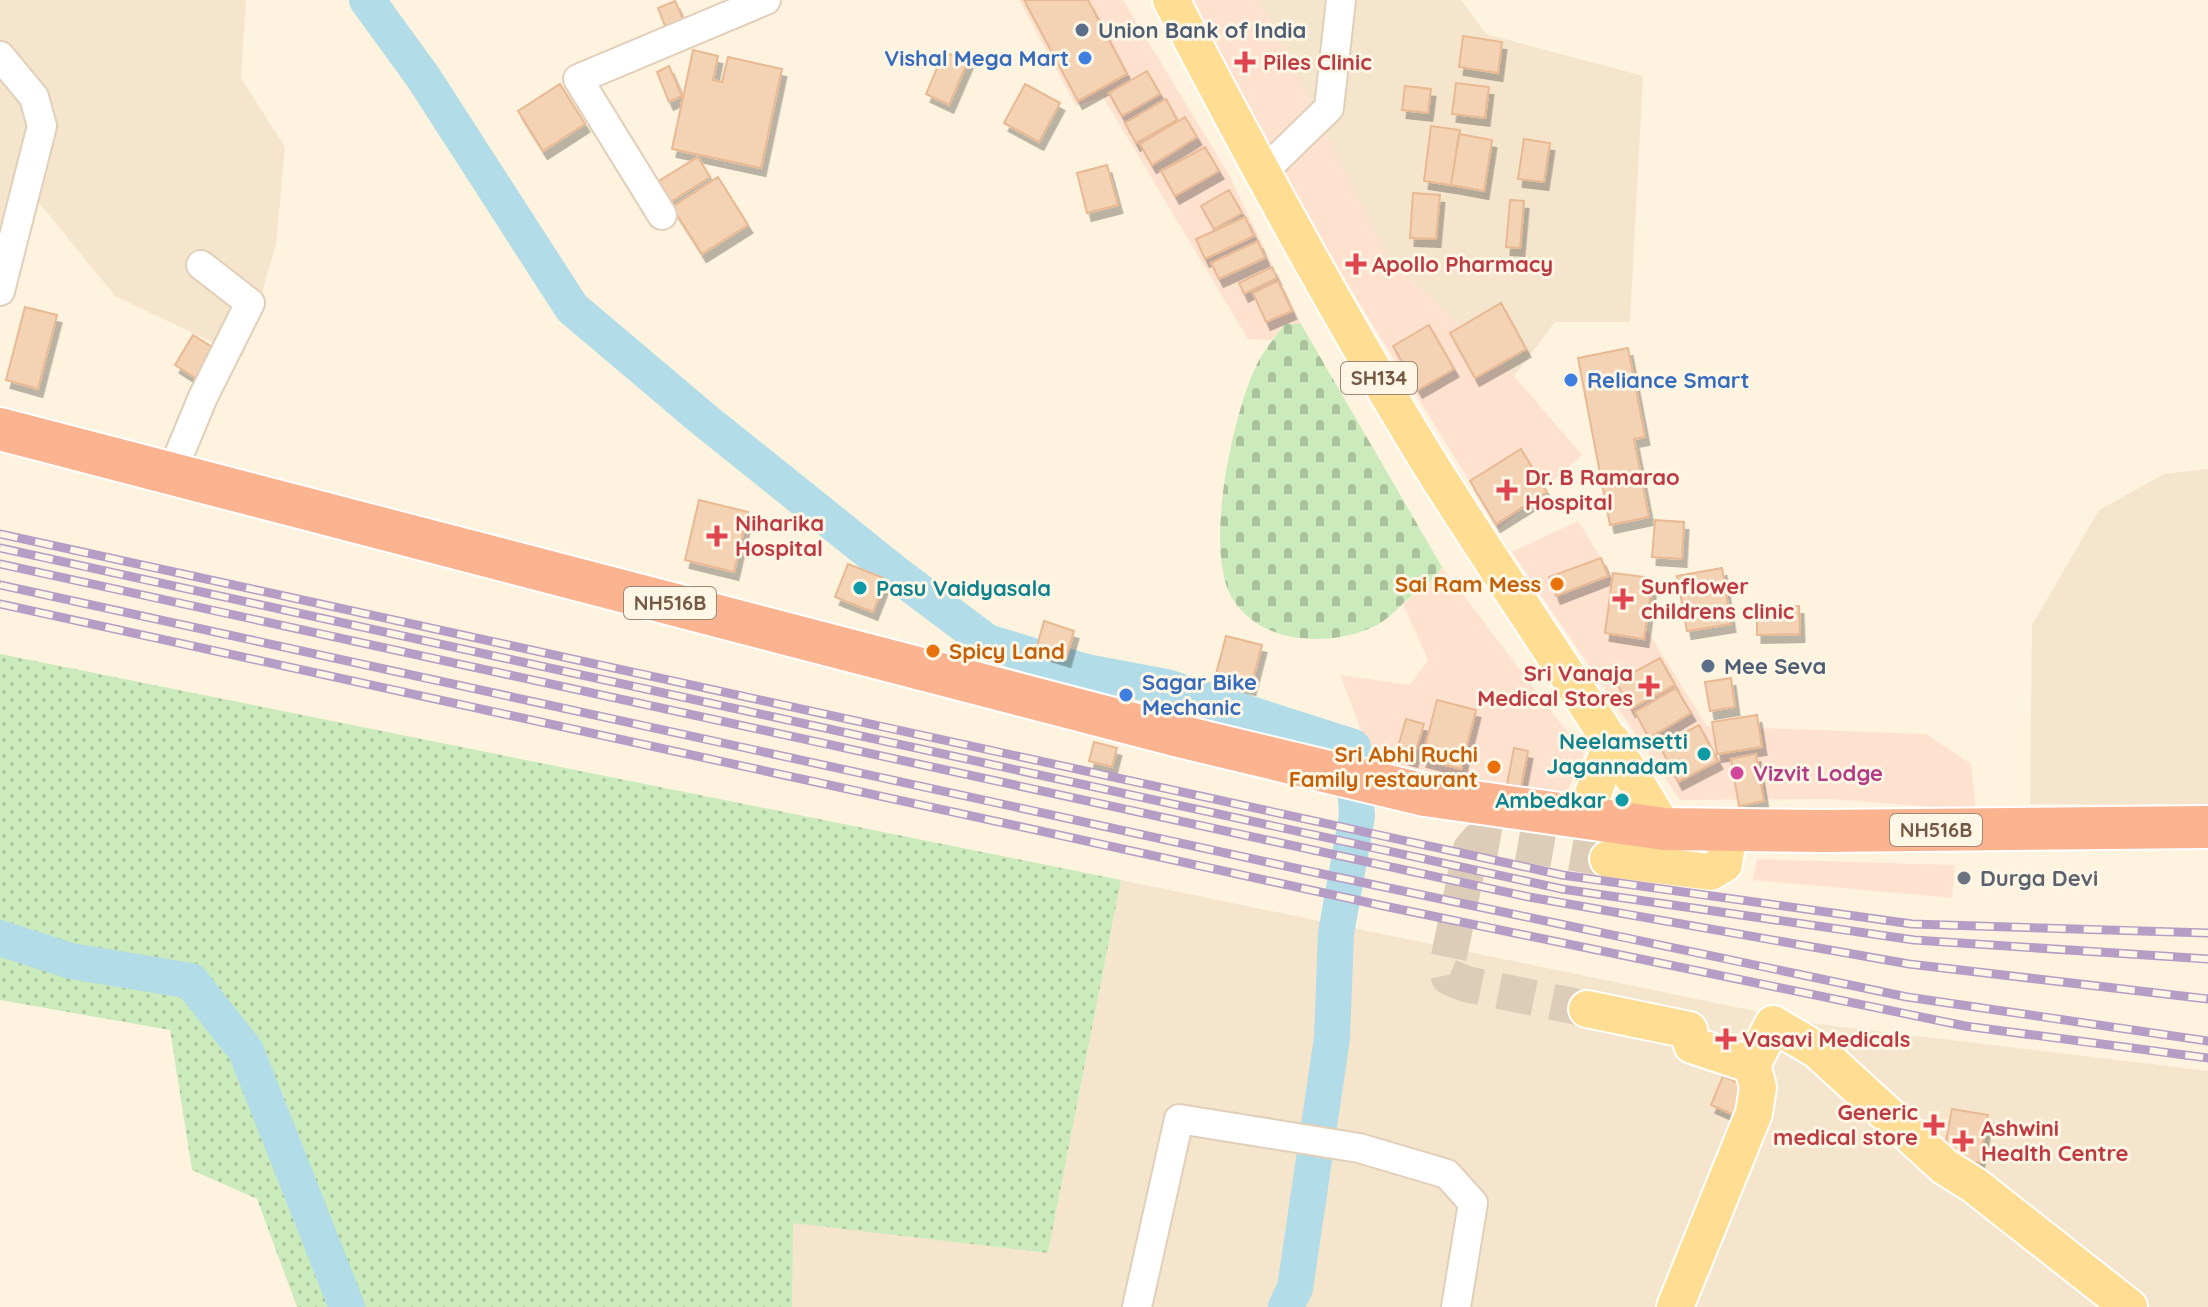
<svg xmlns="http://www.w3.org/2000/svg" width="2208" height="1307" font-family="Quicksand,sans-serif">
<defs>
<pattern id="grass-dots" width="8" height="8" patternUnits="userSpaceOnUse" patternTransform="scale(2)"><rect width="8" height="8" fill="#ccebbc"/><path d="M2 2h.1M6 6h.1" fill="none" stroke="#aac19b" stroke-width="1.8" stroke-linecap="round"/></pattern>
<pattern id="cemetery-stones" width="16" height="16" patternUnits="userSpaceOnUse" patternTransform="scale(2)"><rect width="16" height="16" fill="#ccebbc"/><path d="M2 7V4a2 2 0 0 1 4 0v3zM10 15v-3a2 2 0 0 1 4 0v3z" fill="#aac19b"/></pattern>
<filter id="shadow"><feDropShadow dx="4.5" dy="8" stdDeviation="0" flood-color="#0004"/></filter>
</defs>
<rect width="100%" height="100%" fill="#fef3de"/>
<path fill="#f5e5cc" d="M0,0H246L241,78L285,147L276,245L243,357L115,296L37,200L0,235Z
M1259,0H1461L1486,34L1643,76L1630,322H1555L1514,376L1389,261Z
M2208,469V805L2030,804L2032,625L2099,510L2164,474Z
M1121,880L1818,1024L2208,1071V1307H792V1222L1048,1253Z"/>
<path fill="#ffe1d0" d="M1019,0H1123L1228,173L1301,324H1285L1272,340L1248,339L1103,97L1076,106Z
M1191,0H1259L1389,261L1514,376L1582,455L1499,529L1353,293L1248,114Z
M1578,521L1707,726L1926,734L1971,764L1976,810L1829,799L1680,800L1512,552Z
M1442,567L1584,754L1565,796L1373,761L1340,675L1410,685L1428,660L1403,604L1436,578Z
M1757,859L1955,865L1952,898L1753,880Z"/>
<path fill="url(#grass-dots)" d="M0,654L1121,880L1048,1253L793,1223L792,1307H297L257,1199L192,1170L170,1030L0,1000Z"/>
<path fill="url(#cemetery-stones)" d="M1285,324H1301L1442,567C1434,582 1420,590 1407,600C1398,608 1389,618 1379,624C1335,648 1258,646 1231,596C1204,547 1233,413 1257,364C1264,350 1275,337 1285,324Z"/>
<g fill="none" stroke-linecap="round" stroke-linejoin="round">
<path stroke="#b2dce7" stroke-width="36" d="M367,0L423,77L572,308L702,418L899,576L987,642L1086,672L1166,687L1353,747L1357,816L1336,933L1332,1038L1295,1288L1286,1307
M0,938L71,961L191,981L246,1051L347,1307"/>
</g>
<path fill="#f4d2b4" stroke="#e8b993" stroke-width="2" filter="url(#shadow)" d="M1024,0H1088L1127,74L1078,101Z
M675,1L687,28L669,36L658,8Z
M1463,36L1502,42L1498,73L1459,67Z
M693,50L718,56L713,80L722,82L728,57L782,69L761,168L672,149Z
M944,52L968,61L949,105L926,94Z
M669,66L682,96L669,102L657,72Z
M1147,71L1160,94L1122,116L1109,93Z
M1456,83L1489,87L1485,118L1452,114Z
M560,84L585,124L543,151L518,111Z
M1025,84L1060,103L1039,142L1004,123Z
M1405,86L1431,89L1428,113L1402,110Z
M1166,99L1177,120L1136,143L1125,123Z
M1185,117L1197,137L1152,165L1140,144Z
M1431,126L1460,130L1451,185L1424,181Z
M1459,134L1492,140L1484,191L1451,185Z
M1524,139L1550,143L1544,182L1518,179Z
M1205,147L1219,171L1175,196L1161,171Z
M698,157L710,177L669,203L657,182Z
M1107,165L1118,205L1087,213L1077,173Z
M718,177L748,225L702,254L672,207Z
M1229,190L1242,213L1214,229L1201,206Z
M1413,193L1440,195L1436,239L1410,238Z
M1510,200L1524,201L1520,248L1506,247Z
M1245,217L1254,236L1205,259L1196,239Z
M1258,241L1265,258L1219,279L1211,263Z
M1272,267L1277,278L1244,294L1239,283Z
M1278,281L1292,311L1266,322L1253,293Z
M1501,303L1526,349L1475,378L1450,333Z
M25,307L57,315L38,389L6,380Z
M1429,325L1454,369L1418,390L1393,346Z
M193,335L217,350L199,380L175,365Z
M1628,348L1645,437L1634,439L1649,517L1610,525L1578,358Z
M1521,449L1547,492L1496,524L1470,481Z
M699,500L748,512L734,572L685,560Z
M1655,520L1684,522L1682,559L1652,557Z
M1601,558L1608,576L1556,596L1549,577Z
M848,564L886,579L873,612L835,597Z
M1722,568L1731,624L1687,631L1677,576Z
M1613,573L1653,578L1644,639L1605,633Z
M1799,606L1800,634L1757,635V608Z
M1044,621L1074,631L1066,659L1036,650Z
M1226,636L1262,645L1251,687L1215,678Z
M1660,658L1675,685L1631,709L1616,682Z
M1731,678L1735,707L1710,711L1705,682Z
M1676,688L1691,713L1649,738L1635,712Z
M1437,700L1476,710L1461,769L1422,759Z
M1757,715L1762,747L1717,754L1712,722Z
M1406,719L1424,724L1413,759L1396,754Z
M1699,725L1718,761L1678,782L1660,746Z
M1094,742L1117,748L1112,767L1089,761Z
M1514,748L1528,751L1521,787L1507,784Z
M1756,754L1764,801L1739,806L1731,759Z
M1723,1076L1756,1090L1743,1119L1711,1105Z
M1952,1109L1988,1115L1979,1163L1943,1157Z"/>
<g fill="none" stroke-linecap="round" stroke-linejoin="round">
<path stroke="#dcccb8" stroke-width="36" stroke-dasharray="36 18" stroke-linecap="butt" d="M1587,1009L1466,984L1449,977L1447,966L1471,849L1479,840L1495,839L1608,859"/>
<g stroke="#e2cfb9" stroke-width="32">
<path id="minor" d="M0,56L34,97L42,126L0,291
M1261,174L1329,108L1341,0
M662,215L578,79L766,0
M171,474L203,397L250,303L201,265
M1137,1307L1179,1119L1359,1148L1447,1174L1473,1203L1456,1307"/>
</g>
<g stroke="#fff" stroke-width="40">
<path id="major" d="M1171,0C1252,156 1336,311 1428,461C1505,585 1590,703 1664,829
M1584,819L1612,741
M1608,859L1710,872L1724,864L1729,831
M1587,1009L1689,1030L1692,1045L1752,1065
M1675,1307L1754,1113L1758,1087L1752,1065L1773,1024L1817,1050L1945,1167L1974,1185L2129,1307"/>
</g>
<g stroke="#fff" stroke-width="46">
<path id="highway" d="M0,429L1175,735L1425,795L1664,829L1823,831L2208,827"/>
</g>
<use href="#minor" stroke="#fff" stroke-width="28"/>
<use href="#major" stroke="#ffde93" stroke-width="36"/>
<use href="#highway" stroke="#fcb390" stroke-width="42"/>
<g stroke="#b69dc6" stroke-width="9">
<path id="rail" d="M0,534L1562,875L1912,924L2208,933
M0,548L1562,889L1914,940L2208,959
M0,564L1529,897L1909,964L2208,999
M0,585L1313,872L1907,997L2208,1041
M0,604L1384,906L1965,1026L2208,1058"/>
</g>
<use href="#rail" stroke="#fff6e5" stroke-width="6" stroke-dasharray="18" stroke-linecap="butt"/>
</g>
<g fill="#5c6f8a" stroke="#fff6e5" stroke-width="3">
<circle cx="1082" cy="30" r="8"/>
<circle cx="1708" cy="666" r="8"/>
</g>
<g fill="#3f7fe0" stroke="#fff6e5" stroke-width="3">
<circle cx="1085" cy="58" r="8"/>
<circle cx="1571" cy="380" r="8"/>
<circle cx="1126" cy="695" r="8"/>
</g>
<g fill="#e0444e" stroke="#fff6e5" stroke-width="3">
<path d="M1241 50h8v8h8v8h-8v8h-8v-8h-8v-8h8z"/>
<path d="M1352 252h8v8h8v8h-8v8h-8v-8h-8v-8h8z"/>
<path d="M1503 478h8v8h8v8h-8v8h-8v-8h-8v-8h8z"/>
<path d="M713 524h8v8h8v8h-8v8h-8v-8h-8v-8h8z"/>
<path d="M1619 587h8v8h8v8h-8v8h-8v-8h-8v-8h8z"/>
<path d="M1645 674h8v8h8v8h-8v8h-8v-8h-8v-8h8z"/>
<path d="M1722 1027h8v8h8v8h-8v8h-8v-8h-8v-8h8z"/>
<path d="M1930 1113h8v8h8v8h-8v8h-8v-8h-8v-8h8z"/>
<path d="M1959 1129h8v8h8v8h-8v8h-8v-8h-8v-8h8z"/>
</g>
<g fill="#e8710a" stroke="#fff6e5" stroke-width="3">
<circle cx="1557" cy="584" r="8"/>
<circle cx="933" cy="651" r="8"/>
<circle cx="1494" cy="767" r="8"/>
</g>
<g fill="#0f9aa8" stroke="#fff6e5" stroke-width="3">
<circle cx="860" cy="588" r="8"/>
<circle cx="1704" cy="754" r="8"/>
<circle cx="1622" cy="800" r="8"/>
</g>
<circle fill="#d1479c" stroke="#fff6e5" stroke-width="3" cx="1737" cy="773" r="8"/>
<circle fill="#6b7280" stroke="#fff6e5" stroke-width="3" cx="1964" cy="878" r="8"/>
<g text-anchor="middle" stroke-width="6" stroke-linejoin="round" paint-order="stroke">
<g fill="#fff6e5" stroke="#9e8875" stroke-width="2">
<rect x="1341" y="362" width="76" height="32" rx="6"/>
<rect x="624" y="587" width="92" height="32" rx="6"/>
<rect x="1890" y="814" width="92" height="32" rx="6"/>
</g>
<g font-size="20" font-weight="bold" fill="#745945">
<text x="1379" y="385">SH134</text>
<text x="670" y="610">NH516B</text>
<text x="1936" y="837">NH516B</text>
</g>
<g font-size="22" font-weight="bold" fill="#4e5e75" stroke="#fff6e5" text-anchor="start">
<text x="1098" y="38">Union Bank of India</text>
<text x="1724" y="674">Mee Seva</text>
</g>
<g font-size="22" font-weight="bold" fill="#366cbe" stroke="#fff6e5" text-anchor="start">
<text x="1069" y="66" text-anchor="end">Vishal Mega Mart</text>
<text x="1587" y="388">Reliance Smart</text>
<text x="1142" y="690">Sagar Bike<tspan x="1142" dy="25">Mechanic</tspan></text>
</g>
<g font-size="22" font-weight="bold" fill="#be3a42" stroke="#fff6e5" text-anchor="start">
<text x="1263" y="70">Piles Clinic</text>
<text x="1372" y="272">Apollo Pharmacy</text>
<text x="1525" y="485">Dr. B Ramarao<tspan x="1525" dy="25">Hospital</tspan></text>
<text x="735" y="531">Niharika<tspan x="735" dy="25">Hospital</tspan></text>
<text x="1641" y="594">Sunflower<tspan x="1641" dy="25">childrens clinic</tspan></text>
<text x="1633" y="681" text-anchor="end">Sri Vanaja<tspan x="1633" dy="25">Medical Stores</tspan></text>
<text x="1742" y="1047">Vasavi Medicals</text>
<text x="1918" y="1120" text-anchor="end">Generic<tspan x="1918" dy="25">medical store</tspan></text>
<text x="1981" y="1136">Ashwini<tspan x="1981" dy="25">Health Centre</tspan></text>
</g>
<g font-size="22" font-weight="bold" fill="#c56008" stroke="#fff6e5" text-anchor="end">
<text x="1541" y="592">Sai Ram Mess</text>
<text x="949" y="659" text-anchor="start">Spicy Land</text>
<text x="1478" y="762">Sri Abhi Ruchi<tspan x="1478" dy="25">Family restaurant</tspan></text>
</g>
<g font-size="22" font-weight="bold" fill="#0d838f" stroke="#fff6e5" text-anchor="end">
<text x="876" y="596" text-anchor="start">Pasu Vaidyasala</text>
<text x="1688" y="749">Neelamsetti<tspan x="1688" dy="25">Jagannadam</tspan></text>
<text x="1606" y="808">Ambedkar</text>
</g>
<g font-size="22" font-weight="bold" fill="#b23c85" stroke="#fff6e5" text-anchor="start">
<text x="1753" y="781">Vizvit Lodge</text>
</g>
<g font-size="22" font-weight="bold" fill="#5b616d" stroke="#fff6e5" text-anchor="start">
<text x="1980" y="886">Durga Devi</text>
</g>
</g>
</svg>
